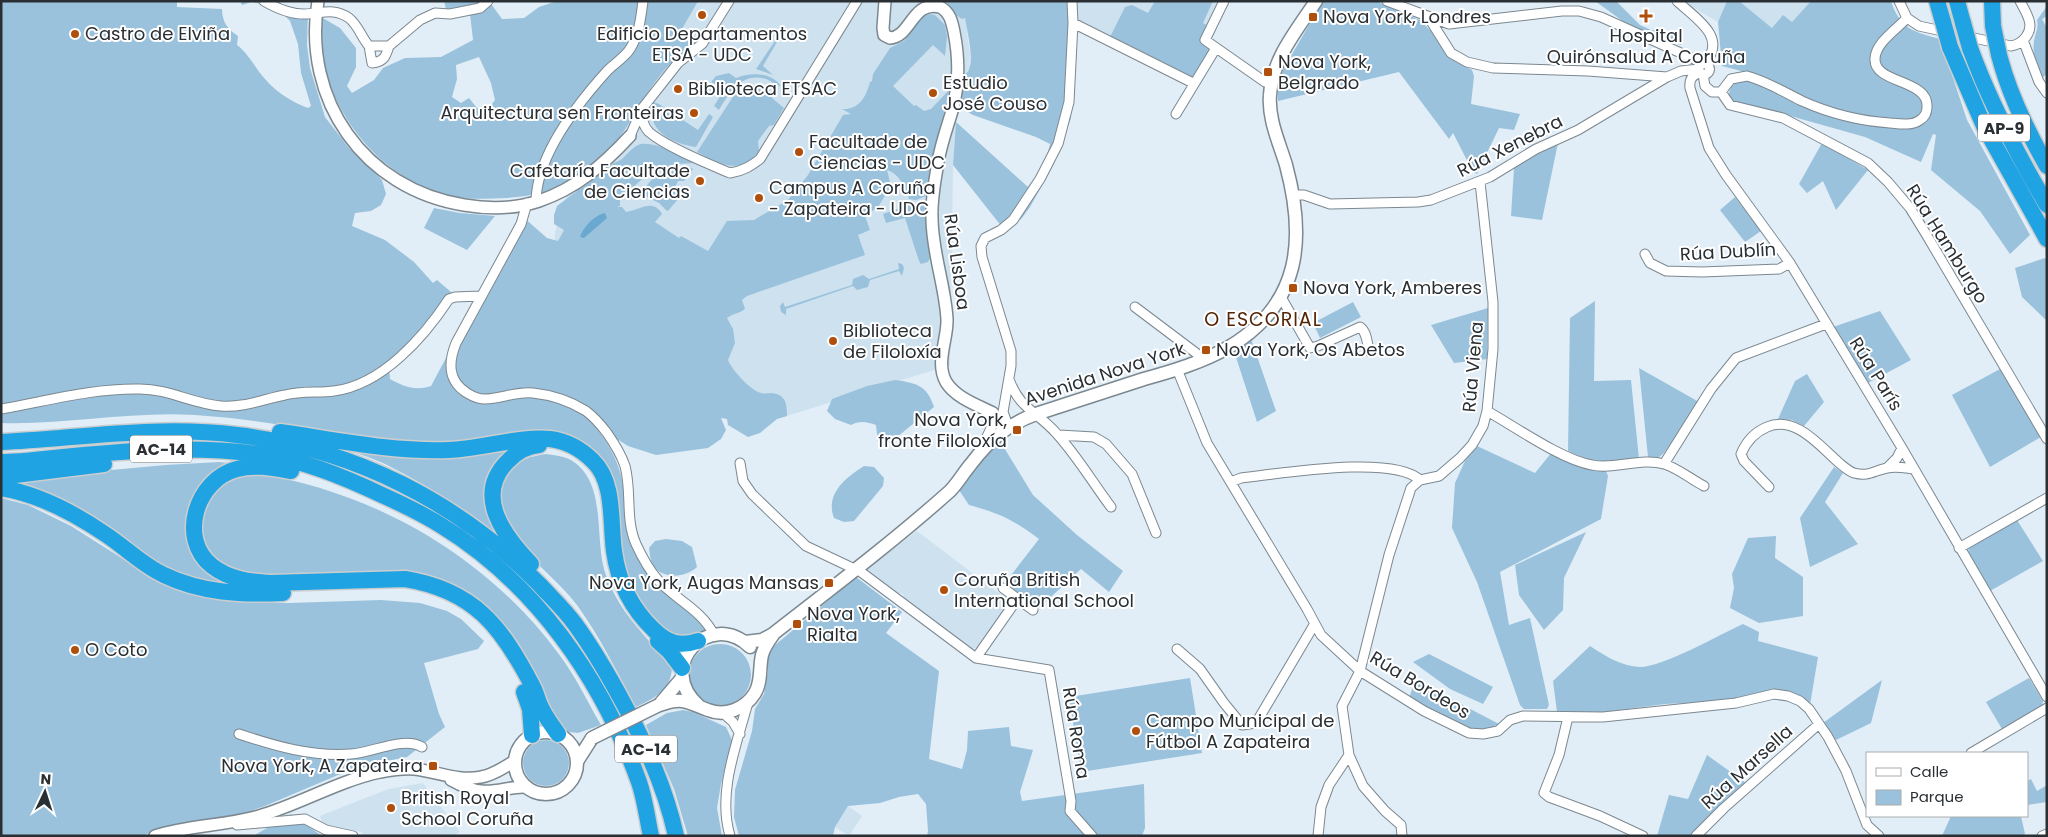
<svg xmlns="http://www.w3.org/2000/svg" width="2048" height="837" font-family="Poppins,sans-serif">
<rect width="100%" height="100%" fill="#e1eef7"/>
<path fill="#cee1ef" d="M672,1H958L965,17L970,54L969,69L962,79L959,93L960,105L956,122L953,165L950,365L777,419L551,339L555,232L585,138Z
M1077,1H1222L1193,78L1077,21Z
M1682,1H1727L1718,22Z
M1739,1H1811L1792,22L1772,28Z
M917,531L1005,598L1007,606L979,647L972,649L904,600L903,594L893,591L868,573L867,569Z
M423,783L460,832L453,836H365L361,832L328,825L322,822L320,816L360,800L389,789Z
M848,806L862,816L849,836L835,827Z"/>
<path fill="#9ac2dc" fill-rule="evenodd" d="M1,1H177V7L222,9C222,21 227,29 238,36L237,45C249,54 255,68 265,79C275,91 293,103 308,108L311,106L301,73L298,44L290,21L284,15L261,4L251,2L242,5L240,1H270L291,9L308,11L307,45L310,68L325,117L349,148L382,180L386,194L381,205L371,211L355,213L352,226L385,240L414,262L433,283L437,280L451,292L454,299C445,309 443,315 436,325C425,343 405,355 389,368L390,379C404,387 416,391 431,386L522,216L547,238L558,241L564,230L554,224V215L557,206L614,163C625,160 628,150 638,145C649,139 685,155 695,163L675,164L656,172H650L630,190L624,193L620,199V206L617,207H622L626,212C640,210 653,198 662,214L655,222L679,238L681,236L708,251L727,221L754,220L788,200L808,175L843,115L851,114L842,109C859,110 866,97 870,82L872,81L873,74L890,48L904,41L922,17L929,14L935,15L945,25L947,37L945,56L933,45L893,86L914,106L916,105L924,111L931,109L949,90L926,196L916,200L909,199C907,188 898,173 887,170L891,186L878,207L865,216L870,230L858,235L865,255L747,296L742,300L745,309C739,314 733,313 727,318L733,329L735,343L728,360C732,370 750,390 761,393C764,394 769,393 772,393C786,395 787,404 787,416L777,419L760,433L748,437L728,425L727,419L721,418L726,430L721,439L708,448L656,455L628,446L592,423C611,445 623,469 625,499C627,516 625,531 632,547C647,582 677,601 705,624L706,632L682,639C652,623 632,600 623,566C621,556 621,546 618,536C607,506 595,475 584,445C518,445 452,448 387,440C323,433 259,419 195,415C130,411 66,425 1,423Z
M444,1H489L502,19L524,18L539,7L557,1H698L682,29L700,39C689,48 677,56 668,66C648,87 636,115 619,138C607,154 591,167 574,179C554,193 530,196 506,198C486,199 466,200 446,195C386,179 339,125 324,66C320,51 321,33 321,17L340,28L356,48V67L347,86L352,93L374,80L383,68L405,58L441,57L473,40L470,14L466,8L446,9ZM479,57L491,83L495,100L489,108H477L469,98L461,103L452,97L457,79L456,65Z
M946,1H1077L1071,118L1054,164L1030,207L1022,218L1006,232L953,165L956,122L1028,187L1045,163L1050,144L1036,137L973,115C959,107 955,95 962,79C963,75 968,73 969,69C974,57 967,31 965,18L962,19L956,15Z
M1155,1H1213L1203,23L1210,27L1211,48L1193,78L1109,39L1125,7L1132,5L1148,13Z
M1323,1H1376L1420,20L1432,32L1444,51L1456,61L1472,70L1474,76L1471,104L1520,114L1514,130L1499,128L1477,174L1473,172L1453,133L1449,139L1399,72L1278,101V86L1284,68Z
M1595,1H1616L1640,25L1651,30H1657L1664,35L1670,34L1671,31L1677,33L1681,45L1631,27Z
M1727,1H1739L1772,28L1783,15L1792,22L1811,1H1891C1900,29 1914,32 1940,39L1967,120L2030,235L2010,254L1980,211L1931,170L1936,135L1933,134L1921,162L1865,137L1766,109L1734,103L1728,96L1731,87L1745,72L1722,66L1718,22Z
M2047,6V16L2042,19L2047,28V74L2042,78C2036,67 2032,54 2034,41C2035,34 2039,28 2037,20Z
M781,32L785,34L784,36L781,35L763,66L773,75L756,69Z
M729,73L736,78C750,72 772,72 781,86C775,85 771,81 766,79C741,72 730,92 719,110L714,106L724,90L711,82L716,76Z
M750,85H762L769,89L772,98L784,108L774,125L769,126L758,141L759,151C756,154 752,161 747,163C731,171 711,160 697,152L736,92Z
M653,102L659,104L698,130L709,114L713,117L696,147C672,143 651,134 650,106Z
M1558,143L1542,220L1511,216L1514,168L1534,155Z
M1822,143L1868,170L1836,210L1823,181L1807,193L1799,184Z
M680,166H688L693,169L684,181H678L673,191L677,194L679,198L668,211L666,210L659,203L645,196C643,179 666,170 680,166Z
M1735,197L1761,231L1745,242L1720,210Z
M911,204L925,205L926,232L930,258L928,262L921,264L919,261L905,218L886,223L883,214Z
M434,208L460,213L495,216L467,250L424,228Z
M2045,258L2047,261V321L2022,297L2015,268Z
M898,263L902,264L904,268L902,276L899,271L870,280L868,287L857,290L853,286L786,309V315L781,312L780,306L783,302L785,307L852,285L853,279L863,275L869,279L899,269Z
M1595,301L1594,381L1631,380L1639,459L1593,462L1568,451L1570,318Z
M1353,302L1361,317L1320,338L1313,323Z
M1488,308L1487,359L1454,363L1431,325Z
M1880,311L1911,360L1868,383L1833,327Z
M1251,339L1276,411L1257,422L1234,351Z
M1639,368L1699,402L1664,453L1656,460L1648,457Z
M2000,369L2041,437L1990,467L1952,395Z
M1807,374L1824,402L1804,426L1792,420L1778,419L1795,381Z
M895,380C916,383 927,385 934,407L887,445L881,446L878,443L876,425C868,422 859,420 851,425L835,419L827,411L832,399L867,386Z
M1000,441L1033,495L1077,535L1123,571L1109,592L1081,569L1039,608L1005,583L1039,539C1012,519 1001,514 969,505L959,490L982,460Z
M331,444H522L493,474L504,541C467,511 428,485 385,464C368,456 349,451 331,444Z
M1477,446L1535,473L1552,452C1570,462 1586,469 1606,471L1608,476L1601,519L1500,572L1509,625L1530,618L1549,705L1547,709H1524L1520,705L1477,582L1452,528L1455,483L1465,461Z
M546,454C553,455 562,456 569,459C610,481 592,542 607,578C622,616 647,637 672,667C671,691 656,697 636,707C617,672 600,637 577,605C550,568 490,537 503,484C509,462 526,457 546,454Z
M219,462L240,464L221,471L189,524L232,584L218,585L173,571L1,480L166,465Z
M864,466L874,467L884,478L883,486L854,521L844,522L834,518C825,494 845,478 864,466Z
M1834,467L1843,473L1825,502L1858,544L1810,567L1800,518Z
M258,474C375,492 487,557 558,653C575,675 587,701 601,725L578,733L569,732L556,723L536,681L441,581L259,577L225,569L205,547L200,531L206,502L223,482L243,475Z
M1,498L28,505L71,526L164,585L198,596L234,602L289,603L381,600L420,603L447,611L461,619L484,641L478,649L424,663L439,714L445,727L407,757L377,763L338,775L265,806L226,819L192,822L166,827L142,836H1Z
M2017,520L2043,561L1990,591L1968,553L1969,546Z
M1586,532L1564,578L1563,610L1544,630L1519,595L1515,565Z
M1776,536L1775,558L1803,577V616L1759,623L1730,608L1734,588L1732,574L1748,538Z
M666,539L682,541L692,547L697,567C687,577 665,580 654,567C650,561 650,554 649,548L655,541Z
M856,577L902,612L886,633L939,671L929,759L962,769L967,750L968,731L1009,727L1011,746L1033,750L1020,792L1022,801L1144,784L1145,828L1142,836H927L928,831L926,804L918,794L899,797L880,803L848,806L835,827L833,836H739L734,817L735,790L752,731L755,709L764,694L768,672L767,658L774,646Z
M1743,624L1759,632L1758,641L1818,657L1810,705L1771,692L1725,701L1665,704L1597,713L1557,712L1553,681L1590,646C1605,656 1621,666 1640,667C1663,667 1719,635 1743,624Z
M689 675a31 31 0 1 1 62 0a31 31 0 1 1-62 0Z
M1429,654L1493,687L1483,704L1450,689L1413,662Z
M1190,678L1202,753L1081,772L1069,697Z
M2029,678L2043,701L2042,706L2002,729L1986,702Z
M1413,679L1499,724L1491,728L1470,730L1409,698L1414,684Z
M1882,680L1871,723L1836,740L1823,723Z
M683,710L693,712L726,727L732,740L721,784L717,808L722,836H688L674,789L646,725L667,713Z
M523 763a23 23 0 1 1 46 0a23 23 0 1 1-46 0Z
M1707,755L1746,783L1690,836H1657L1669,795L1688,799Z
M2031,779L2037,791L2047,785V802L2027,805V781Z
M291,814L322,836H253Z
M1951,816H2021L2025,834L2021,836H1942Z"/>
<path fill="#69a8cf" d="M605,213L607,218L584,238L580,237C583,227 595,215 605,213Z"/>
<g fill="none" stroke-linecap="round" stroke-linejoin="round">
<g stroke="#7c8890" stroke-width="11">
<path id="minor" d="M264,1C276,8 289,14 304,14C321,14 333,7 349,18C358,25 362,38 369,46H389L420,20L435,13L450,14L480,8L488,1
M729,1L702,44L678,63L641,110C642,118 643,126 649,132C666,147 709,164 730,173C743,171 751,166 760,159L857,1
M1224,1L1205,40L1265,82L1271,81
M1387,1L1449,24L1562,11H1579L1601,17L1703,63
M1677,1C1695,18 1728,37 1705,63
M1899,1L1907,18L1919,26L2011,46C2023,44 2033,32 2029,20C2027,13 2023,7 2020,1
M1429,18L1451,53L1467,62L1493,68L1588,71L1667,77
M1073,23L1193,83
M2023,40L2039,82L2047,93
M369,46L372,63C384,62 386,56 389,46
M1698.5 69a5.5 5.5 0 1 1 11 0a5.5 5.5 0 1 1-11 0Z
M1700,72C1692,76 1689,79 1690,88L1709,148L1726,175L1790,263L1902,448L2047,697
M1703,74L1705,86L1712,92H1721L1731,79L1747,76C1766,81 1784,92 1802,101C1831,114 1860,121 1890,123C1900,124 1912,126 1920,120C1925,117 1927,112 1927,107C1929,79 1874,84 1875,59C1875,43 1897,29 1907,18
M1721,92L1730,105L1783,118L1868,163L1888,182L1910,208L1926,234L2047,439
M1176,114L1216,48
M630,136L641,111
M1293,195H1304L1330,204L1418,202L1431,200L1490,177L1536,149L1578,130L1667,77L1681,71L1699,69
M536,201C537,155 578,103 608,70C615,63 625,57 630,49C639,35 641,17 643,1
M527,203L521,224L456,343C448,363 448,381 467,393C472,396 478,399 484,399C501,399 516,391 533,393C552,395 570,401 586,411C594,417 601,425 607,433C614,443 621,454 625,466C632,492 625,519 636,544C642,557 649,570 658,580C676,600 702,610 714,635
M1645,254L1650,263L1666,271L1702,272L1779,269L1790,263
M1281,297L1310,348L1318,346L1360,327C1367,332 1367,342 1369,351
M1135,307L1204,359
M1177,369L1207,443L1307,609L1321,635L1360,671L1424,711L1469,733L1483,734L1498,731L1510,720L1523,716L1603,717L1736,703L1774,694L1788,696L1800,701L1809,709L1828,737L1846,771L1867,825L1879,836
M1009,379C1019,409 1038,412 1057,434C1077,456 1093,483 1111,507
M1,409C47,401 93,388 140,389C169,389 193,404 221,406C243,408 264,399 285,395C301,391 318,393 334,391C382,385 424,337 449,299L455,297L480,296
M1487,411C1514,426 1562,460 1592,465C1615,470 1641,457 1664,464C1676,467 1692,480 1704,486
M1001,429L1007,423L1003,412L1011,366V351L982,257L981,246L985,238L1001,230L1013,220L1040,179L1058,144L1069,102L1073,23L1072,1
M1059,435L1094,437L1106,444L1132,474L1156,533
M983,445L993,424V413
M740,463L743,481L752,494L806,546L861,572L976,658L1049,670L1071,801L1070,811L1092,836
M1664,464L1711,389L1736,358L1826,324
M1887,468L1897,458L1902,448
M1231,482L1241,478C1279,474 1393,454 1420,480
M1769,487L1744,461L1741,454C1746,442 1755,432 1767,427C1795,415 1819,445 1838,462C1843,466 1848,471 1854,473C1868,477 1873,471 1887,468C1896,466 1905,468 1914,469
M1959,548L2047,498
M1003,588L1033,610
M1177,649L1200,669L1224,703L1242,725L1256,723L1314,625
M976,658L1018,598
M723,713L733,722L740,734
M1568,717L1559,755L1544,793L1549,797L1600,816L1643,836
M239,734C275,746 312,757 351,754C372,753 403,736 422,747
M1971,753L2047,708
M1349,755L1363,786L1385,811L1401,825L1402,836
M237,825L305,819L326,830L353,836
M730,836C717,792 737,744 748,702
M1318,836L1321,807L1329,785L1349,755L1342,706L1360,671L1389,555L1411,488L1420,480L1439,476L1460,458L1472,445L1483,426L1487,411L1493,349V302L1480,182
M1696,836L1724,808L1819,724
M2042,836L2047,834"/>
</g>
<g stroke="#7c8890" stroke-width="14">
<path id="tertiary" d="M318,1C302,100 364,189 464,205C488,209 515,209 539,201C577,188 603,165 630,136
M885,1L883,28L884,35L890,38C911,37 912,0 940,7C950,12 952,22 954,32C959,57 959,86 952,111C947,128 941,144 938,162C935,180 931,200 932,218C932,252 945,285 947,319C948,339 935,362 946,382C956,398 977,405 993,413
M451,780C460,785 471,790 481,791C496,793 511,786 526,787
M155,836C189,825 224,826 259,816C300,804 338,781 380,772C391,770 402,768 414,769C436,771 458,782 481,777C494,775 504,767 515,761"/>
</g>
<g stroke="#7c8890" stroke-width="15">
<path id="secondary" d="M745,642L762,640L773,634C832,588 894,541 950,491C958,483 964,472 971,464C989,440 1008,424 1036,414C1072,402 1108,391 1144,379C1173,371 1203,362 1229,347C1301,304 1306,239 1286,165C1279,142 1268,119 1270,95C1272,59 1297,30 1316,1
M659,705C667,703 674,700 682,701C691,702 699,707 708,710C725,717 745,709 755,693C762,681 759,668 762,655C764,647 768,642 773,635
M659,705L682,678
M699,706C654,666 710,608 750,647
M515 763a31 31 0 1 1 62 0a31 31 0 1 1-62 0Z
M578,760L592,738"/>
</g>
<g stroke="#cccdce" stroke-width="19">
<path id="motorway" d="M1937,1L1943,22
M1957,1L1963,23
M1992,1L1993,26
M1950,47L1984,126L2047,239
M1970,48C1990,103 2017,154 2047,205
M1999,55C2009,94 2027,131 2047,166
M280,432C336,440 392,452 449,450C480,449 520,436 550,439C566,441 581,449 593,461C615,482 610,522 614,551C618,581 632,609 654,630C667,643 680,647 698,641
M1,442C80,438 158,425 237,435C352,448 459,502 540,585C552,598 565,610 575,624C594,650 610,678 625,706C647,747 666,790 676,836
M1,462C25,462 49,458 73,456C135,450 196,446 258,454C301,459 344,477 382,495C402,504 423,514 442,526C536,584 602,679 639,782C645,799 647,818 651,836
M291,471C274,468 254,464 237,469C197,479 177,538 212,566C229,579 249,582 270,583L405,579C474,590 502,627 533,687C536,692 537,699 540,705C544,715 551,724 558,734
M1,475H15L104,464
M1,488C39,494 74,513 105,534C125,547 142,565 164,575C201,593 243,595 283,593
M531,564C505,537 472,495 509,460C517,452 527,446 539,445
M658,641L669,651L682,668
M524,692L530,709L532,735"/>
</g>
<use href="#minor" stroke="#fff" stroke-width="9"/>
<use href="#tertiary" stroke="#fff" stroke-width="11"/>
<use href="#secondary" stroke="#fff" stroke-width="12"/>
<use href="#motorway" stroke="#20a3e3" stroke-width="16"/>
<g stroke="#7c8890" stroke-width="15" stroke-linecap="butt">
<path id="secondary-bridge" d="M592,738L659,705"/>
</g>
<g stroke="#cccdce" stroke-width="19" stroke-linecap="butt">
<path id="motorway-bridge" d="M1943,22L1950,47
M1963,23L1970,48
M1993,26L1999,55"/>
</g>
<use href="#secondary-bridge" stroke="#fff" stroke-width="12"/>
<use href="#motorway-bridge" stroke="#20a3e3" stroke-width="16"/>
</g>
<g fill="#b04f0c" stroke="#fff" stroke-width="2">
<circle cx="702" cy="15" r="5"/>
<path d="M1643.5 8.5h5v5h5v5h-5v5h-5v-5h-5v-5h5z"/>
<rect x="1308" y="12" width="10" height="10" rx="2.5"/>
<circle cx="75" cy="34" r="5"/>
<rect x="1263" y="67" width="10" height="10" rx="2.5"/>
<circle cx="678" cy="89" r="5"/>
<circle cx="933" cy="93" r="5"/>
<circle cx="694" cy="113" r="5"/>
<circle cx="799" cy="152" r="5"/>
<circle cx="700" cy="181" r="5"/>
<circle cx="759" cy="198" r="5"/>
<rect x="1288" y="283" width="10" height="10" rx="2.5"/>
<circle cx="833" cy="341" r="5"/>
<rect x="1201" y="345" width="10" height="10" rx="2.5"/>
<rect x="1012" y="425" width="10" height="10" rx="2.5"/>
<rect x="824" y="578" width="10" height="10" rx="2.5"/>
<circle cx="944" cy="590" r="5"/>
<rect x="792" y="619" width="10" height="10" rx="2.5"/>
<circle cx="75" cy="650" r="5"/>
<circle cx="1136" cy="731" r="5"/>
<rect x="428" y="761" width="10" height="10" rx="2.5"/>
<circle cx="391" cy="808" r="5"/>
</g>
<g text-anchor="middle" stroke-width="4" stroke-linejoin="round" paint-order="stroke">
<g fill="#fff" stroke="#6a6d70" stroke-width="1">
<rect x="1978" y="114.5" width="52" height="27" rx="4"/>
<rect x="130" y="435.5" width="62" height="27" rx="4"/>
<rect x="615" y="735.5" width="62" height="27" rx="4"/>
</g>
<g font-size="16" font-weight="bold" fill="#2a2f33">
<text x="2004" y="134">AP-9</text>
<text x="161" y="455">AC-14</text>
<text x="646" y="755">AC-14</text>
</g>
<g font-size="18" fill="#2a2f33" stroke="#fff" text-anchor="start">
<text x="1323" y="23">Nova York, Londres</text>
<text x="85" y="40">Castro de Elviña</text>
<text x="702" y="40" text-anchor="middle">Edificio Departamentos<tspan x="702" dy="21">ETSA - UDC</tspan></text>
<text x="1646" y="42" text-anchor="middle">Hospital<tspan x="1646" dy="21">Quirónsalud A Coruña</tspan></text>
<text x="1278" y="68">Nova York,<tspan x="1278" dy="21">Belgrado</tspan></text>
<text x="943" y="89">Estudio<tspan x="943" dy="21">José Couso</tspan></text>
<text x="688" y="95">Biblioteca ETSAC</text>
<text x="684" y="119" text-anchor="end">Arquitectura sen Fronteiras</text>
<text x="809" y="148">Facultade de<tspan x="809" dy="21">Ciencias - UDC</tspan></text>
<text x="690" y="177" text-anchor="end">Cafetaría Facultade<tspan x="690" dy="21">de Ciencias</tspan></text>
<text x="769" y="194">Campus A Coruña<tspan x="769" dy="21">- Zapateira - UDC</tspan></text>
<text x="1303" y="294">Nova York, Amberes</text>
<text x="843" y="337">Biblioteca<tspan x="843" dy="21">de Filoloxía</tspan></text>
<text x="1216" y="356">Nova York, Os Abetos</text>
<text x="1007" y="426" text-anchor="end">Nova York,<tspan x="1007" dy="21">fronte Filoloxía</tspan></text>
<text x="954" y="586">Coruña British<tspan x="954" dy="21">International School</tspan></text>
<text x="819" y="589" text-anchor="end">Nova York, Augas Mansas</text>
<text x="807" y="620">Nova York,<tspan x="807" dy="21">Rialta</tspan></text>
<text x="85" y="656">O Coto</text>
<text x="1146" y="727">Campo Municipal de<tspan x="1146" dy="21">Fútbol A Zapateira</tspan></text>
<text x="423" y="772" text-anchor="end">Nova York, A Zapateira</text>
<text x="401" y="804">British Royal<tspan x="401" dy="21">School Coruña</tspan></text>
</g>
<g font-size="18" fill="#2a2f33" stroke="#fff">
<text transform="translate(1510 146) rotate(-27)" y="6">Rúa Xenebra</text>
<text transform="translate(1947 244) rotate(58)" y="6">Rúa Hamburgo</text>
<text transform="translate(1728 252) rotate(-3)" y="6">Rúa Dublín</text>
<text transform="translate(957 262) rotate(82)" y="6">Rúa Lisboa</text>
<text transform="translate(1473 367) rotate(-85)" y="6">Rúa Viena</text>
<text transform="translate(1105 374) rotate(-18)" y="6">Avenida Nova York</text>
<text transform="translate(1876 374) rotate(58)" y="6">Rúa París</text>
<text transform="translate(1420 685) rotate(31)" y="6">Rúa Bordeos</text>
<text transform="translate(1076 733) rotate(81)" y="6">Rúa Roma</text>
<text transform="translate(1747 767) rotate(-42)" y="6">Rúa Marsella</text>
</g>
<g font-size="19" letter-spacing="1" fill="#542508" stroke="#fff">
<text x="1263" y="326">O ESCORIAL</text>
</g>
</g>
<rect width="2048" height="837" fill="none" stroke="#2a2f33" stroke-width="5"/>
<rect x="1866" y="752" width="162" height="65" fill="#ffffff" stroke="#aaacad"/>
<rect x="1876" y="768" width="25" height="8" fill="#ffffff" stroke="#aaacad"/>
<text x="1910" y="777" font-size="15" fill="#2a2f33">Calle</text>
<rect x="1876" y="790" width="25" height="15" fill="#9ac2dc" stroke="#aaacad"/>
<text x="1910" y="802" font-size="15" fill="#2a2f33">Parque</text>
<g transform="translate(45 792) rotate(4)" stroke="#ffffff" stroke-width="4" paint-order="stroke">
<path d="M0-4L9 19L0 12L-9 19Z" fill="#2a2f33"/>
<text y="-8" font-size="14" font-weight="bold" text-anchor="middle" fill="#2a2f33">N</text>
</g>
</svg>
